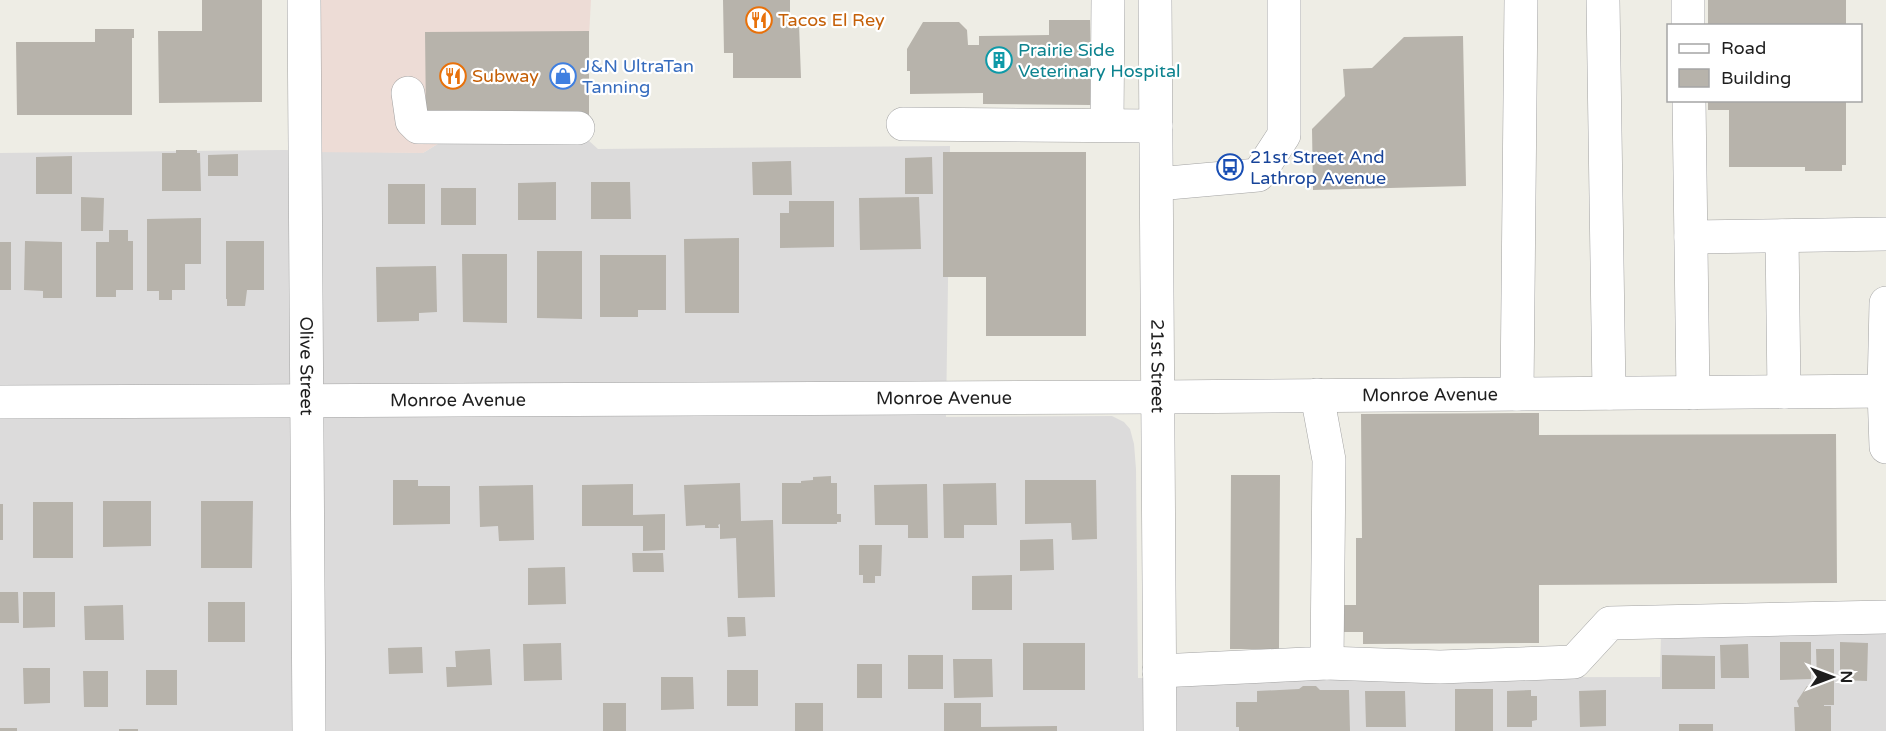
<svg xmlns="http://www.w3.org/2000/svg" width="1886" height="731" font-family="'Varela Round',sans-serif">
<rect width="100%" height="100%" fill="#eeede5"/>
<path fill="#dcdbdb" d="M444,140H588L598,149L950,146L946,417L1112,416L1124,422L1130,429L1134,444L1136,469L1138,678L1660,677L1661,634L1886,633V731H0V153L284,150L423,153Z"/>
<path fill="#eddcd6" d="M304,0H591L589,36L444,140L423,153L306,152Z"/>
<path fill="#b7b3ab" d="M202,0H262V102L159,103L158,31H202Z
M723,0H790V24H799L801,78H733V53H724Z
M1708,0H1846V26H1708Z
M1049,20H1090L1091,105L983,104V93L910,94V71H907V49L923,22H959L967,30L968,45H979V36L1049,35Z
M95,29H134V38H132V115H17L16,42H95Z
M589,31V117L426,118L425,32Z
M1463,36L1466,186L1313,190L1312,129L1345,96L1343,69L1372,68L1404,37Z
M1708,100H1846V165H1842V171H1805V167H1729V110H1708Z
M176,150H197V153H200L201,191H162V153H176Z
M943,152H1086V336H986V277H943Z
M238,154V176H208V155Z
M72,156V194H36V157Z
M932,157L933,194H905V158Z
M791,161L792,195H753L752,162Z
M556,182V220H518V183Z
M591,182H630L631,219H591Z
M388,184H425V224H388Z
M441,188H476V225H441Z
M81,197L104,198L103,231H81Z
M919,197L921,249L860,250L859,198Z
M789,201H834V247L780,248V213H789Z
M201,218V264H185V290H172V300H159V291H147V219Z
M109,230H128V241H133V290H116V297H96V242H109Z
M739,238V313H685L684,239Z
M25,241L62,242V298H43V291L24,290Z
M226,241H264V290H247L245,306H227V299H226Z
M0,242H11V290H0Z
M537,251H582V319L537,318Z
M462,254H507V323L463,322Z
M600,255H666V310H638V317H600Z
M436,266L437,312L419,313V321L377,322L376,267Z
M1539,413V435L1836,434L1837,583L1539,585V643L1363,644V632H1332V605H1356V538H1362L1361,414Z
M1231,475H1280L1279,649H1230Z
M831,476V483H837V514H841V522H837V524H782V483H801V481L813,480V477Z
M393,480H418V486H450V524L393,525Z
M1025,480H1096L1097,539L1072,540L1071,523L1025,524Z
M740,483L741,521L773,520L775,597L738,598L736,538L720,539V524L718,525L719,528H705V525L686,526L684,485Z
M996,483L997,525H964V538H944L943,484Z
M633,484V515L665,514V550L643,551V526H582V485Z
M927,484L928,538H908V525H875L874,485Z
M533,485L534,540L499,541L498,526L480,527L479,486Z
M103,501H151V546L103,547Z
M201,501H253L252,568H201Z
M33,502H73V558H33Z
M0,504H3V540H0Z
M1053,539L1054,570L1020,571V540Z
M859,545H882L881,576H875V583H863V575H859Z
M632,553H663L664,572H633Z
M565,567L566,604L528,605V568Z
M1012,575V610H972V576Z
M0,592H18L19,623H0Z
M23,592H55V627L23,628Z
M208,602H245V642H208Z
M123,605L124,640H85L84,606Z
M727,617H745L746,636L728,637Z
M1780,642H1811V679L1780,680Z
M1840,642L1868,643L1867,681L1840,680Z
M561,643L562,680L524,681L523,644Z
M1023,643H1085V690H1023Z
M1748,644L1749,678H1721L1720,645Z
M422,647L423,673L389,674L388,648Z
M490,649L492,685L447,687L446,667H456L455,651Z
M1816,649H1834V705H1824V706H1831V731H1795L1794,707H1799L1797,701L1807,686H1812L1817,680Z
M908,655H943V689H908Z
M1662,655L1715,656V689H1662Z
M953,659H992L993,697L954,698Z
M857,664H882V698H857Z
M23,668H50V703L24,704Z
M146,670H177V705H146Z
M727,670H758V706H727Z
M83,671H108V707H84Z
M661,677H693L694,709L661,710Z
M1303,686H1316L1320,690H1349L1350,731H1239V727H1236V702H1257V691L1299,689Z
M1455,689H1493V731H1455Z
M1531,690V696H1537V720L1532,721V727H1507V691Z
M1606,690V726L1580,727L1579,691Z
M1365,691H1405L1406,727H1366Z
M603,703H626V731H603Z
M795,703H823V731H795Z
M944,703H981V727L1057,726V731H944Z
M1679,724H1713V731H1679Z
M0,728H17V731H0Z
M119,729H138V731H119Z"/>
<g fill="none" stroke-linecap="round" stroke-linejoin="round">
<g stroke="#a2a2a2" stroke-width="34">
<g id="minor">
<path id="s1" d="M304,0L309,731"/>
<path id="s2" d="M1155,0L1160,731"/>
<path d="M1603,0L1609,393"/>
<path d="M1688,0V26"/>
<path d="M408,93L412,121L418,127L578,128"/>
<path d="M1689,100L1693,393"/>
<path d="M903,124L1156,126"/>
<path d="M1107,125L1108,0"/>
<path d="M1157,184L1258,175L1284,135V0"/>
<path d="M1782,236L1784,392"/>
<path d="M1691,237L1886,234"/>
<path d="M1886,303L1884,391L1886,447"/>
<path d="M1517,394L1521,0"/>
<path id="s3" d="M0,402L1158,397L1886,391"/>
<path d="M1327,663L1440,667L1574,662L1610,623L1886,617"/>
<path d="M1159,671L1327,663L1329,460L1317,395"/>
</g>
</g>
<use href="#minor" stroke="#fff" stroke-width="33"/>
</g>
<defs>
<g id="restaurant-ring" transform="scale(1.35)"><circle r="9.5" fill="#fff" stroke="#e8710a" stroke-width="1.5"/><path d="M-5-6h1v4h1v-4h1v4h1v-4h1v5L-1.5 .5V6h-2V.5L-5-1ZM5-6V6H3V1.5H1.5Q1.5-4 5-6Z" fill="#e8710a"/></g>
<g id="building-ring" transform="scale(1.35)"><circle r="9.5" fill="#fff" stroke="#0f9aa8" stroke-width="1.5"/><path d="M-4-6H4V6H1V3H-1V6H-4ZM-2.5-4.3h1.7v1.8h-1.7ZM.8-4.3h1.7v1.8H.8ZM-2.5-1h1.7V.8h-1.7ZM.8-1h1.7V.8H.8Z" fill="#0f9aa8"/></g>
<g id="shop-ring" transform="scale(1.35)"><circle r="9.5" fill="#fff" stroke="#3f7fe0" stroke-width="1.5"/><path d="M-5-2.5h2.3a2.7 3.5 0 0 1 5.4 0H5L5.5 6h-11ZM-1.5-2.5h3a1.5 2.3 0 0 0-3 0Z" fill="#3f7fe0"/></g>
<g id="bus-ring" transform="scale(1.35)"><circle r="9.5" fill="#fff" stroke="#1a4fb4" stroke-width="1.5"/><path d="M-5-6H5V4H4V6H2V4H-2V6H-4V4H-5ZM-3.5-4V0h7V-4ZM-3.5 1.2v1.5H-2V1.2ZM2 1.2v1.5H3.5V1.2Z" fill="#1a4fb4"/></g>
</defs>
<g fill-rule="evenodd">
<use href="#restaurant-ring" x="759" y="20"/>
<use href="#building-ring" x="999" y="60"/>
<use href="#restaurant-ring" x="453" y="76"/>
<use href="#shop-ring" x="563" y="76"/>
<use href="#bus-ring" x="1230" y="167"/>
</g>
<g text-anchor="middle" stroke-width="4.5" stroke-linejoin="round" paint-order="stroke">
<g font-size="18" fill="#c56008" stroke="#fff" text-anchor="start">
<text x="778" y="26">Tacos El Rey</text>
<text x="472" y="82">Subway</text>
</g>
<g font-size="18" fill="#0d838f" stroke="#fff" text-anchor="start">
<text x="1018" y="56">Prairie Side<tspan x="1018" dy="21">Veterinary Hospital</tspan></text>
</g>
<g font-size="18" fill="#366cbe" stroke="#fff" text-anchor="start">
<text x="582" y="72">J&amp;N UltraTan<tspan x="582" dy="21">Tanning</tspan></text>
</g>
<g font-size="18" fill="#164399" stroke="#fff" text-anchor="start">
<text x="1250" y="163">21st Street And<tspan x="1250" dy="21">Lathrop Avenue</tspan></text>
</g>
<g font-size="18" fill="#1e1e1e" stroke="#fff">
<text dy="6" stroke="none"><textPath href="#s1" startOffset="366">Olive Street</textPath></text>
<text dy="6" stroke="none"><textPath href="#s2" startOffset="366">21st Street</textPath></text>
<text dy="6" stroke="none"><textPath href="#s3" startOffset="1430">Monroe Avenue</textPath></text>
<text dy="6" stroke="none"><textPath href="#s3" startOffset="944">Monroe Avenue</textPath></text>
<text dy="6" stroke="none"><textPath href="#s3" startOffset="458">Monroe Avenue</textPath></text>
</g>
</g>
<rect x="1667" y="24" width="195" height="78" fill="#ffffff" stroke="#a5a5a5" stroke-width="1.5"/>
<rect x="1679" y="44" width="30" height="9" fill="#ffffff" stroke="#a5a5a5" stroke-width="1.5"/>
<text x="1721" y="54" font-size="18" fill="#1e1e1e">Road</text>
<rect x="1679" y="69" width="30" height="18" fill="#b7b3ab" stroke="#a5a5a5" stroke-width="1.5"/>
<text x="1721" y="84" font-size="18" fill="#1e1e1e">Building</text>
<g transform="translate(1832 677) rotate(90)" stroke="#ffffff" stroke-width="4.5" paint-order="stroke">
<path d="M0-4.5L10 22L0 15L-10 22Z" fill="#1e1e1e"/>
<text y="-9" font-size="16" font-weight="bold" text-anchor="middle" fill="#1e1e1e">N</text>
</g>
</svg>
